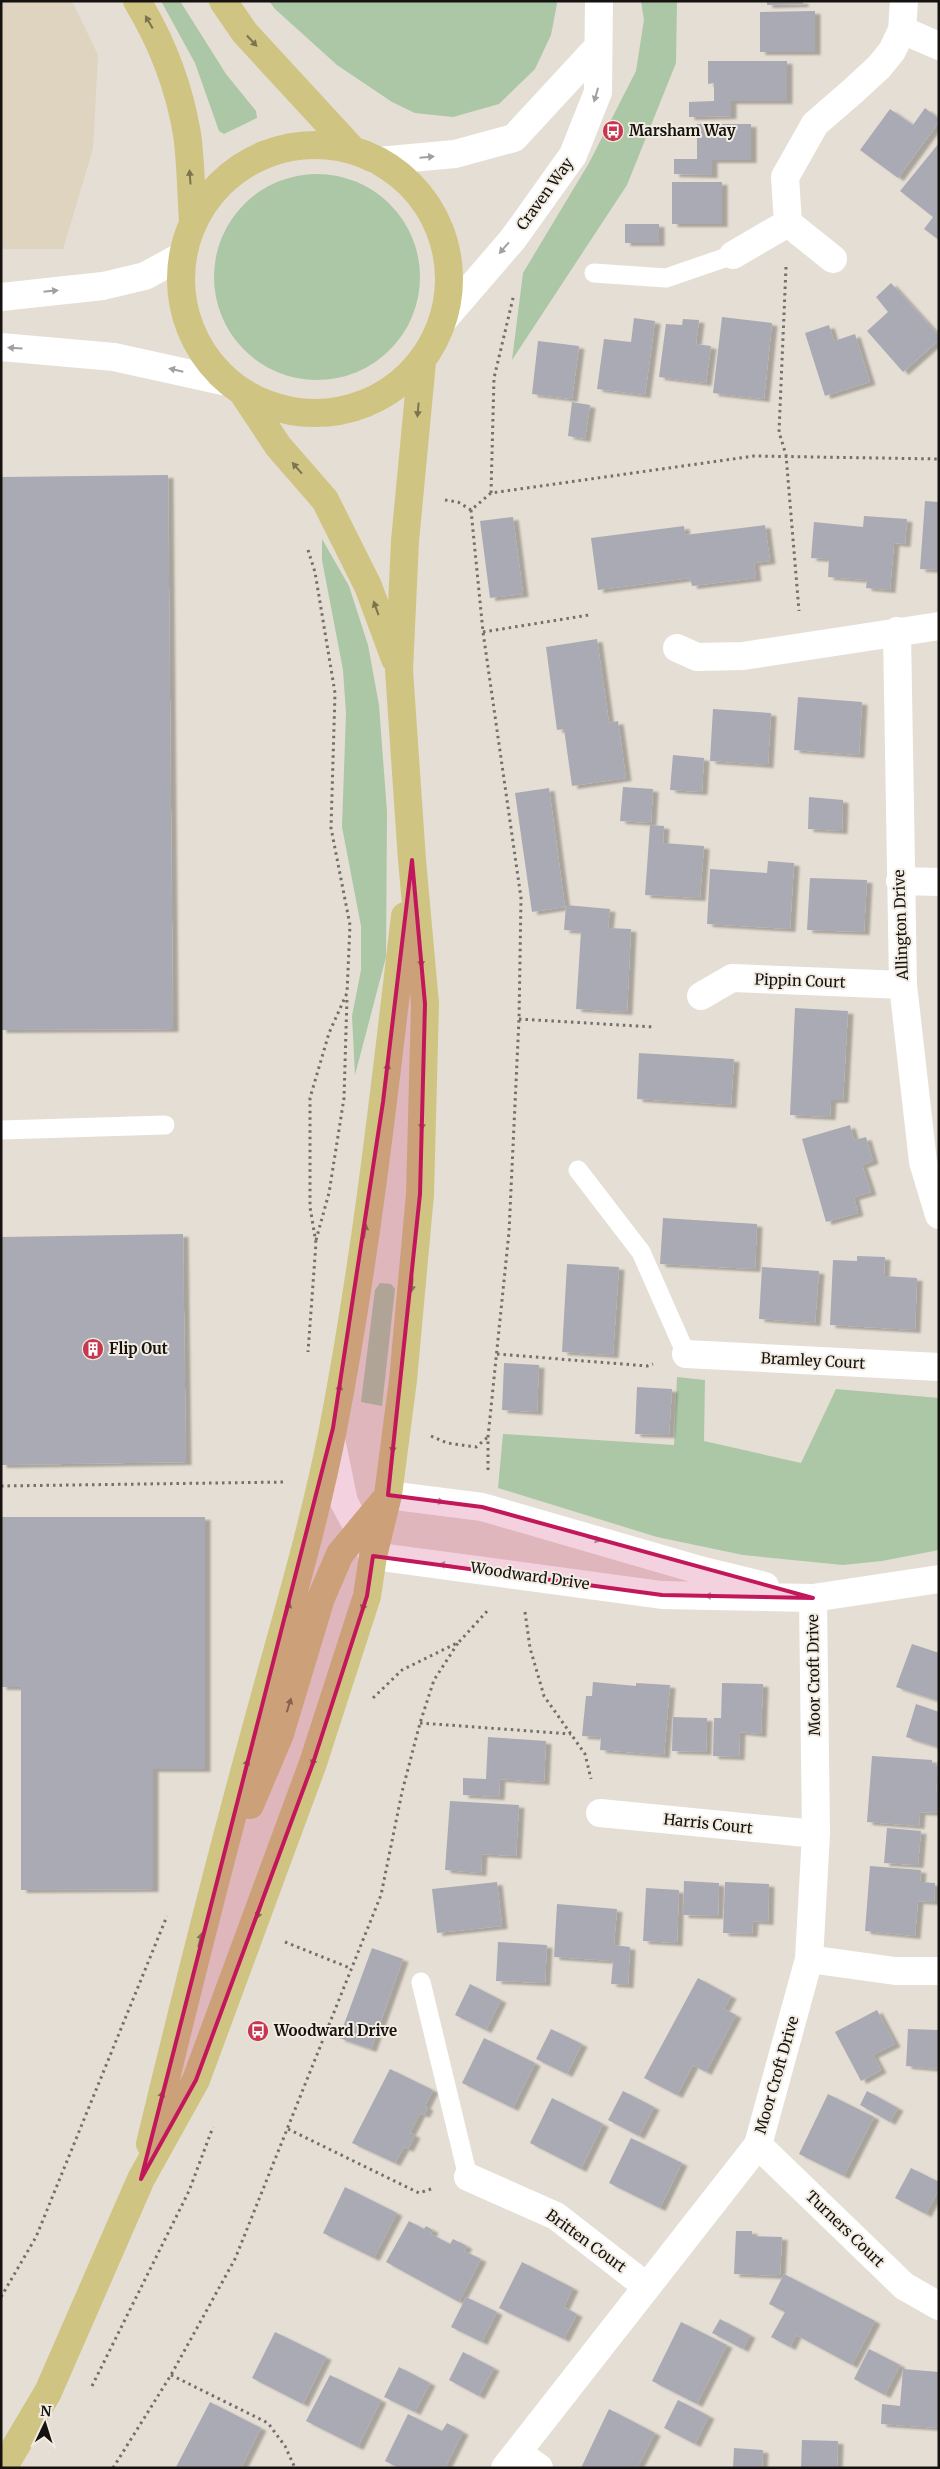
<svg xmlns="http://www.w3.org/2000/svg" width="940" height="2469" font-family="Merriweather,serif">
<defs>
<filter id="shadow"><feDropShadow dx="5.5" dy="3" stdDeviation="1" flood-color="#0004"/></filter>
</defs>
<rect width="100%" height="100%" fill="#e5ded4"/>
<path fill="#dfd4c0" d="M1,1H72L98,55L93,149L63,249H1Z"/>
<path fill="#abc7a6" d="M161,1H180L226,74L256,111L257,118L224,134L219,131L195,63Z
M269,1H556L557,4L551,35L535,69L499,104L453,117L415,113L392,102L337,65L275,9Z
M641,1H677L676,63L627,185L512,360L523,273L589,163L636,71L644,20Z
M214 277a103 103 0 1 1 206 0a103 103 0 1 1-206 0Z
M322,539L349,586L368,645L379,705L387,812L386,957L355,1075L352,1016L361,970V926L342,827L346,713L343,670L322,560Z
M380,1283L391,1284L395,1289L382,1406L361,1402L375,1290Z
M677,1377L705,1380L704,1441L801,1463L836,1389L939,1398V1550L882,1561L843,1565L743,1555L657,1537L498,1488L503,1434L674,1445Z"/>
<path fill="#aaaab5" filter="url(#shadow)" d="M767,1H803V4L767,5Z
M815,11V52H760V12Z
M708,61H787V101H731V116L689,117V102L714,101V83L708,84Z
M925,108L939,119V122L898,178L860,150L890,109L913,125Z
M697,124H751V160H712V175L674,174V159H697Z
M939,143V240L924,229L933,217L900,191Z
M672,182H722V224H672Z
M625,224H659V243H625Z
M891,283L939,336V340L903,372L867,331L888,312L876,297Z
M722,317L772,323L764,399L713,393Z
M634,318L655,321L645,395L597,389L604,339L631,342Z
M683,319L699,320L696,344L711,346L706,383L659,377L666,324L682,325Z
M829,325L834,341L855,334L870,382L825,396L805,333Z
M538,341L579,346L572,399L532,394Z
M572,402L590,405L585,439L568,436Z
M168,475L173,1029L1,1030V477Z
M925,501L939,502V570L920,569Z
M864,516L907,519L905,544L894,543L890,590L866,588L867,580L828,577L829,559L811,558L814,522L863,527Z
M513,517L523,594L490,598L480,521Z
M765,525L770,561L754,563L756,578L692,586L690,578L598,590L591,538L684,526L685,535Z
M597,639L609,723L618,721L626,778L572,786L564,729L557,730L546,647Z
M798,697L862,702L859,755L794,750Z
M713,709L771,713L768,765L710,761Z
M673,755L704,758L702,792L670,790Z
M623,787L653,789L651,823L620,821Z
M549,788L565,907L532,912L515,793Z
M809,797L843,800L842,831L808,829Z
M650,825L664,826L663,843L704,846L700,898L645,895Z
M768,861L794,863L790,929L707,924L710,869L767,873Z
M810,878L867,880L864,932L807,930Z
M566,905L610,909L608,928L631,929L627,1012L576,1009L581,931L564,930Z
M795,1008L848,1011L843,1100H831L830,1117L790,1115Z
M639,1053L734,1059L731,1105L637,1099Z
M850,1125L854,1140L866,1137L873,1161L862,1165L871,1192L854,1197L858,1213L826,1222L802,1139Z
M663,1218L757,1224L755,1269L660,1264Z
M183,1234L186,1462L1,1465V1237Z
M857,1256L885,1257L884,1276L917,1278L915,1330L830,1325L833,1260L857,1261Z
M567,1264L619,1267L613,1355L562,1352Z
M762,1267L819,1271L815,1323L759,1319Z
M504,1363L539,1365L537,1412L502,1410Z
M637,1387L672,1389L669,1435L635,1434Z
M1,1517H205V1769H153V1889L21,1890V1687H1Z
M912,1644L939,1653V1701L896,1687Z
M593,1682L636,1686V1683L670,1685L664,1755L600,1750L601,1737L582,1736L586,1696H592Z
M722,1683L763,1684L761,1734L740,1732L739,1757L713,1756L714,1718H721Z
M916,1704L939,1712L938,1747L906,1737Z
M673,1717L707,1718L706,1752L672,1751Z
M488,1737L546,1741L544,1782L500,1779L499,1797L463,1795V1778L486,1779Z
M872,1756L932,1760V1765L938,1766L936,1793H939V1813L920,1812L919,1826L867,1822Z
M450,1801L519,1805L516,1856L482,1854L481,1873L445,1870Z
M887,1828L921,1831L918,1865L884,1863Z
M870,1866L921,1870L920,1882L935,1883L934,1902L918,1901L915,1936L865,1931Z
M684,1881L719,1883L718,1916L683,1915Z
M497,1882L502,1926L437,1933L432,1889Z
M725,1882L769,1884L768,1922L753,1921L752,1934L723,1933Z
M646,1888L679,1890L677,1943L643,1941Z
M557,1904L617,1909L614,1945L630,1947L628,1985L611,1984L613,1961L554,1957Z
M498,1942L547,1945L545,1983L496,1981Z
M372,1948L403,1959L371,2049L339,2038Z
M698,1978L731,1996L724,2009L736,2015L706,2072L693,2065L677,2095L644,2078Z
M470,1984L501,2000L486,2030L455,2015Z
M877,2010L895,2044L873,2055L881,2070L861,2081L835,2032Z
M551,2029L582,2044L567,2074L536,2059Z
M908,2029L939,2030V2069L906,2066Z
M484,2038L535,2063L513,2108L462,2083Z
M390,2069L433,2090L425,2106L428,2108L424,2115L420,2113L410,2133L415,2135L408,2149L404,2147L395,2163L352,2143Z
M623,2091L654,2107L639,2136L608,2120Z
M867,2091L898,2108L890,2122L860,2105Z
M828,2094L874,2117L844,2176L799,2154Z
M552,2098L603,2124L581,2169L530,2143Z
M631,2138L682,2163L660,2208L609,2183Z
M911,2168L939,2182V2189L926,2214L895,2198Z
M345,2187L397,2213L374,2258L323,2233Z
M409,2221L424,2229L426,2226L433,2230L431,2234L450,2244L453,2239L467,2246L464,2251L481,2259L459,2302L386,2262Z
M736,2231H752V2236L782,2237L780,2276L734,2274Z
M522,2262L573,2288L564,2307L577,2314L564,2339L499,2308Z
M784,2274L875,2321L852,2365L796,2335L790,2347L771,2337L785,2312L769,2304Z
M466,2297L497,2312L482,2342L451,2327Z
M720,2319L750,2335L743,2349L712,2333Z
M681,2322L727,2345L697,2404L652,2381Z
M275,2332L326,2357L303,2404L252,2378Z
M869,2349L900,2365L885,2395L854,2379Z
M463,2352L494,2368L479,2396L449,2380Z
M399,2367L430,2383L415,2412L384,2397Z
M903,2369L939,2372V2428L881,2424L882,2404L900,2406Z
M330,2375L381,2400L358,2447L306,2421Z
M678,2400L709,2416L695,2444L664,2428Z
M210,2402L261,2428L241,2468L176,2467Z
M609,2409L655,2433L637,2468H581Z
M408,2414L442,2431L447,2423L463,2432L445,2468H399L385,2461Z
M802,2440L838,2441L837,2468H801Z
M734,2448L763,2450L762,2468H733Z"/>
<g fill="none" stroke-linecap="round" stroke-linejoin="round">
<path stroke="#746f69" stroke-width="3" stroke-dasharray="2.5 4" stroke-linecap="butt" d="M786,267L779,432L786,455L799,611
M491,493L494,378L514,294
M445,500L458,502L471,510L491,493L754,456L939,459
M471,510L483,632L521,898L519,1019L509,1232L488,1437V1472
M308,550L315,572L335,693L331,828L350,925L347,993L329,1033L310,1098V1207L316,1243L308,1352
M483,632L589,615
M519,1019L654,1027
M316,1240L329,1193L344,1098L347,997
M497,1354L647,1366L653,1364
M431,1436L447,1443L476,1447L488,1437
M1,1486L286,1482
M525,1612L530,1648L544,1696L585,1754L591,1779
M373,1698L402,1670L459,1642L489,1609
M420,1723L571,1734
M285,1942L350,1968
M288,2129L419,2193L434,2188
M1,2297L36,2237L167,1916
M171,2375L268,2423L285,2446L295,2468
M92,2386L189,2191L213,2127
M113,2468L171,2375L235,2259L381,1895L402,1792L420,1723L434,1680L458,1643"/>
<path stroke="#fff" stroke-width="19" d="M594,273L666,278L733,255
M1,1130L165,1125
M578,1170L641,1252L686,1354
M421,1982L468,2177"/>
<path stroke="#fff" stroke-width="28" d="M902,30L939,46
M733,255L788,223
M833,259L788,223L785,177L815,124L853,91L879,67L892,51L902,30L904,1
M1,297L103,286L145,276L180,257
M1,347L114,357L223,381
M897,631L903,985L923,1162L939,1215
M677,648L697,657L743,656L939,626
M900,881L939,882
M701,996L732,978L903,985
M686,1354L939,1367
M600,1813L816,1834
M809,1959L895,1971H939
M758,2145L904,2286L939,2306
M468,2177L556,2216L646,2286
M518,2453L539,2468
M505,2468L758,2145L809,1959L816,1834L813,1598"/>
<path stroke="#fff" stroke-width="28" d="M378,161L455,154L514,138L598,47
M444,319L513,239L573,155L598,92L599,1
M331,1439L344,1502L373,1556L662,1595L813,1598L939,1579
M388,1495L482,1507L696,1569L765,1586"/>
<path stroke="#cfc482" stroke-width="28" d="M137,1C162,42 179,86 187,134C191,162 191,193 193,222
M223,1L245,33L351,148
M181 279a134 134 0 1 1 268 0a134 134 0 1 1-268 0Z
M243,393L278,446L325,500L368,586L395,659
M250,1805L280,1734L321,1598L340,1554L383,1502
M150,2144C182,2011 215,1879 251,1747C279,1641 312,1536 333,1429C366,1259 385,1087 405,916
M3,2468L48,2392L141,2179L196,2080L313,1763L367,1596L373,1556L388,1495L403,1380L420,1194L425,1004L412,860L399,670L405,541L422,362"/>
</g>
<defs><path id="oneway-solid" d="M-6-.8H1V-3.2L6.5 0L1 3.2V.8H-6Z" transform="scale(1.25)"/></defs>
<g fill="#7b744e">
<use href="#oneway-solid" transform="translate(149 22) rotate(-120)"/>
<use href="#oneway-solid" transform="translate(252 41) rotate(47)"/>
<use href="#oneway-solid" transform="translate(190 177) rotate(-94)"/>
<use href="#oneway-solid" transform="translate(418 410) rotate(95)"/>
<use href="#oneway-solid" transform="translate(297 468) rotate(-131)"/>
<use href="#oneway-solid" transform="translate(376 608) rotate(-110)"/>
<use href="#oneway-solid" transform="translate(421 960) rotate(85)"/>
<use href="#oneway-solid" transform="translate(387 1070) rotate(-83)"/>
<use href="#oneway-solid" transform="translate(422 1123) rotate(91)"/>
<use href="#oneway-solid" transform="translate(365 1231) rotate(-82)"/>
<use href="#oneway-solid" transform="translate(412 1285) rotate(95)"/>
<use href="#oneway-solid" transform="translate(339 1391) rotate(-80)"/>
<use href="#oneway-solid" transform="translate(393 1446) rotate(96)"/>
<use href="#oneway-solid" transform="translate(364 1604) rotate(108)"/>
<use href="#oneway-solid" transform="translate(288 1609) rotate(-75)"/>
<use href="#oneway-solid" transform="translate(289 1705) rotate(-73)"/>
<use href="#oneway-solid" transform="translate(314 1759) rotate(108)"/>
<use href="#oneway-solid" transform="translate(246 1766) rotate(-75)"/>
<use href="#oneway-solid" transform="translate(259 1912) rotate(110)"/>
<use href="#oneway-solid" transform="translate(200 1940) rotate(-76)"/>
<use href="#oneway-solid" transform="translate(161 2098) rotate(-76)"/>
</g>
<g fill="#a1a09f">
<use href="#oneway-solid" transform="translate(596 95) rotate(106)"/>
<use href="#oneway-solid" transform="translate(427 157) rotate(-5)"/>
<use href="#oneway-solid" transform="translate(504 248) rotate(131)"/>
<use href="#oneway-solid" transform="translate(51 291) rotate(-6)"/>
<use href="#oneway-solid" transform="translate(15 348) rotate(-176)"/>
<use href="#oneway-solid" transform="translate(176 370) rotate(-167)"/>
<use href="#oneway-solid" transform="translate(437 1501) rotate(7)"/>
<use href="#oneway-solid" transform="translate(594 1539) rotate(16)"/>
<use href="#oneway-solid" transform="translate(446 1565) rotate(-173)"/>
<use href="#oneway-solid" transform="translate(712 1596) rotate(-179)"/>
</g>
<path fill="#c2185b" fill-opacity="0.2" stroke="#c2185b" stroke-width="4" stroke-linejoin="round" d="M412,860L425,1004L420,1194L388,1495L482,1507L813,1598L662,1595L373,1556L367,1596L313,1763L196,2080L141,2179L333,1428L383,1102Z"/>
<defs>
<g id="bus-disc" transform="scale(1.125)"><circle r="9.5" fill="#c73750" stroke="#f2ece2"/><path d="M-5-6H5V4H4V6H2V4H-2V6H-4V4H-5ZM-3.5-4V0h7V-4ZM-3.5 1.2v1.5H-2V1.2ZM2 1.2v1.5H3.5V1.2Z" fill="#fff"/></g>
<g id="building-disc" transform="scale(1.125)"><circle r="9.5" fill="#c73750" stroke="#f2ece2"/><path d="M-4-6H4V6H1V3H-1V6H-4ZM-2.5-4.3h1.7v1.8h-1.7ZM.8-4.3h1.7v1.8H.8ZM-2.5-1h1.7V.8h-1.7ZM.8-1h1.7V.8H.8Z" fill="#fff"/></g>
</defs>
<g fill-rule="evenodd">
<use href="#bus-disc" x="613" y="131"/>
<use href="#building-disc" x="93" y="1349"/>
<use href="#bus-disc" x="258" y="2031"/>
</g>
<g text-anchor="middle" stroke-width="4" stroke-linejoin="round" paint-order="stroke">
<g font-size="15" font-weight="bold" fill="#15120f" stroke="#f2ece2" text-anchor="start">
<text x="629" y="136">Marsham Way</text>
<text x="109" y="1354">Flip Out</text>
<text x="274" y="2036">Woodward Drive</text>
</g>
<g font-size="15" fill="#15120f" stroke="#f2ece2">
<text transform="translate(545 194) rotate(-54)" y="5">Craven Way</text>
<text transform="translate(901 925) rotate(-92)" y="5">Allington Drive</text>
<text transform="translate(800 981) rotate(2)" y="5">Pippin Court</text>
<text transform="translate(813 1361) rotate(3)" y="5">Bramley Court</text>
<text transform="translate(530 1576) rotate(8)" y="5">Woodward Drive</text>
<text transform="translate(814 1675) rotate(-91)" y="5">Moor Croft Drive</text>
<text transform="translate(708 1824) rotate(6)" y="5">Harris Court</text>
<text transform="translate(777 2075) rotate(-74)" y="5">Moor Croft Drive</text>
<text transform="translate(845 2229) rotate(44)" y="5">Turners Court</text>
<text transform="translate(586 2241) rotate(36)" y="5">Britten Court</text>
</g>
</g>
<rect width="940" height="2469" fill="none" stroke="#15120f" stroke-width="5"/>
<g transform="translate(45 2424) rotate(4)" stroke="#f2ece2" stroke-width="4" paint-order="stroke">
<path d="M0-4L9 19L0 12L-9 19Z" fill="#15120f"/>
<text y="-8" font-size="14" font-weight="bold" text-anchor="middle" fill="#15120f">N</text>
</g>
</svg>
